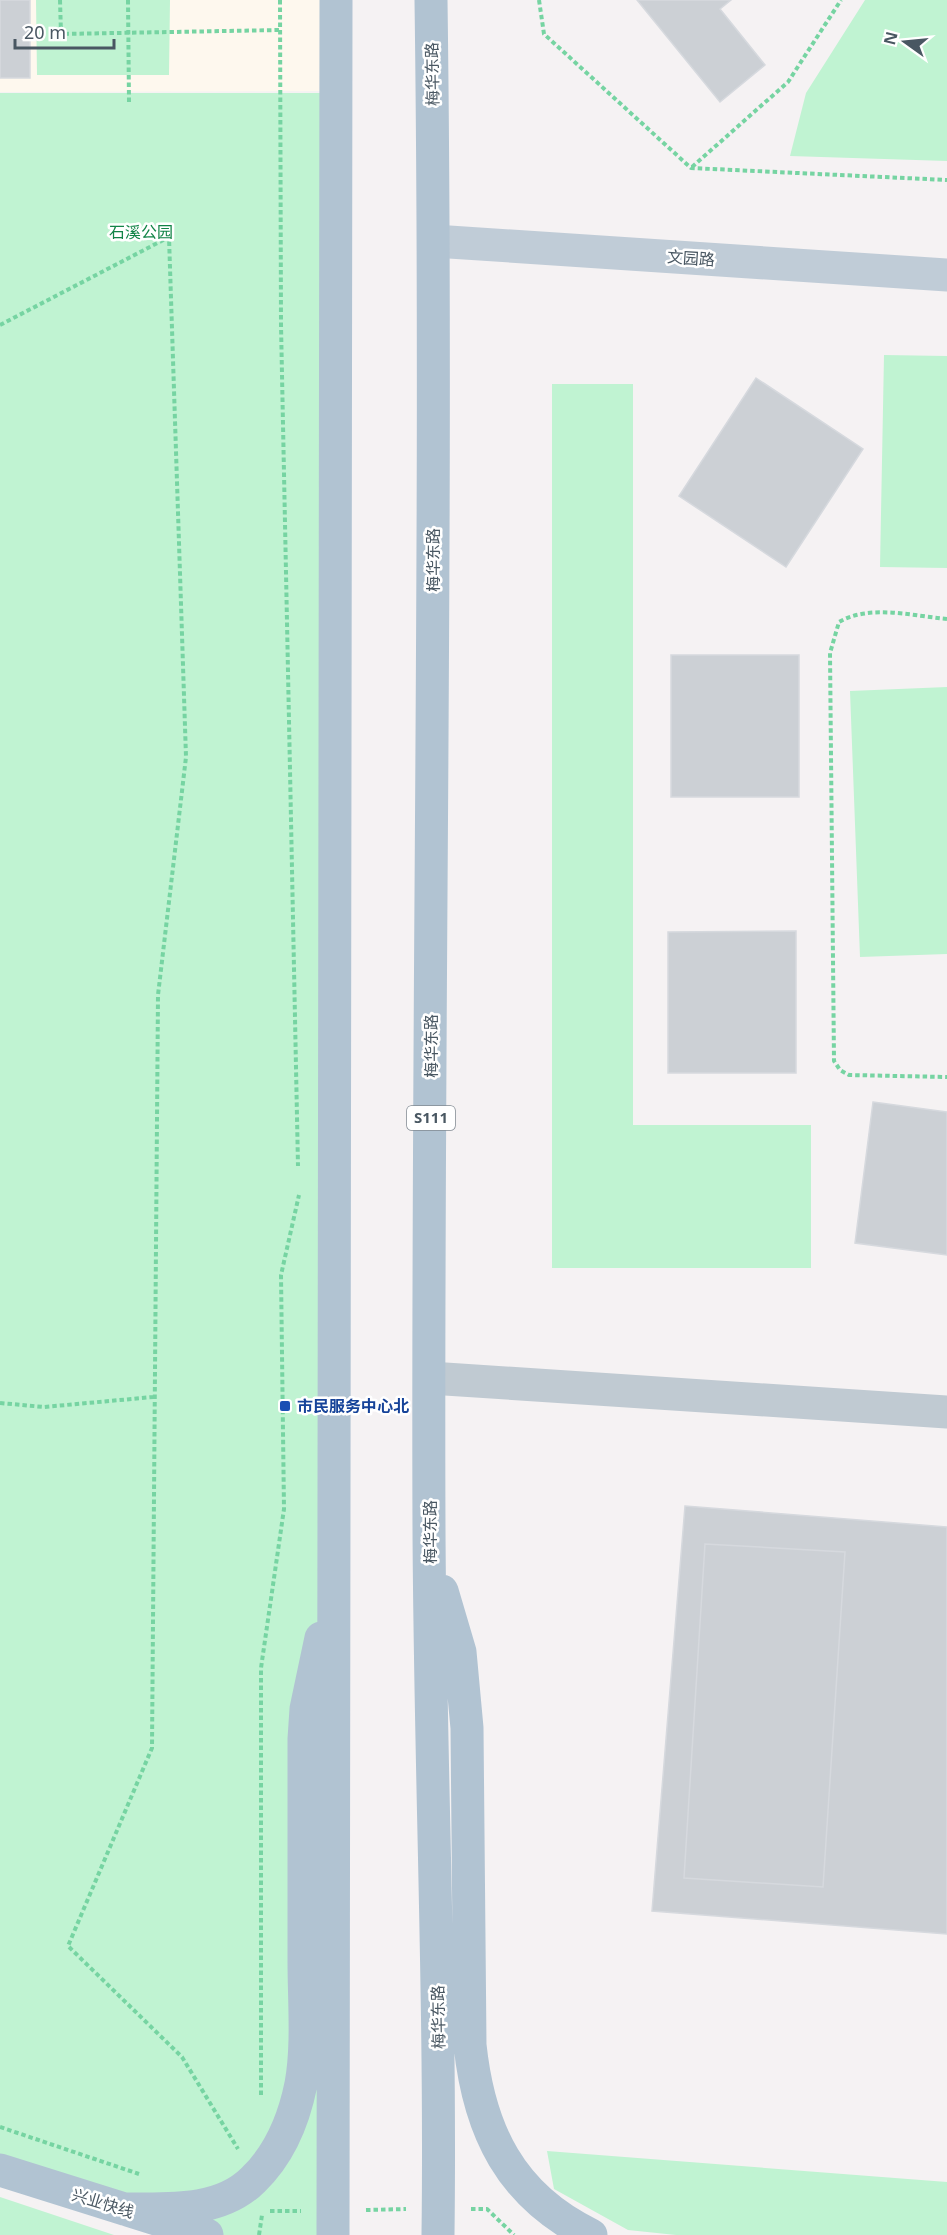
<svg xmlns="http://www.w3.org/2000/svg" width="947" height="2235" font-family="'Noto Sans','Noto Sans SC',sans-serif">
<rect width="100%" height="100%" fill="#f5f2f3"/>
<path fill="#fef8ee" d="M0,0H334L331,91L0,92Z"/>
<path fill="#c0f3d2" d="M36,0H170L169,75H37Z
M865,0H947V161L790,156L806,93Z
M0,93H332L333,2235H207L0,2170Z
M884,355L947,356V568L880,567Z
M552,384H633V1125H811V1268H552Z
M947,687V954L860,957L850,691Z
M547,2151L947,2182V2235H676L628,2230L554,2189Z
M0,2197L114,2235H0Z"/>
<path fill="#ccd0d5" stroke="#d6d9de" stroke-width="1.5" d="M0,0H30V78H0Z
M637,0H731L720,9L765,65L720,102Z
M756,378L863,449L786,567L679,496Z
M671,655H799V797H671Z
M796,931V1073H668V932Z
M873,1102L947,1112V1255L855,1243Z
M685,1506L947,1527V1934L652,1911Z
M705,1544L845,1552L823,1887L684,1878Z"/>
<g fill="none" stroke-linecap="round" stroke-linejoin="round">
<path stroke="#76d4a2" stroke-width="4" stroke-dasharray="4.5 3" stroke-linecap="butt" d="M60,0L61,34L280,30
M128,0L129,102
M280,0L281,325L298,1166
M539,0L544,34L691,168L947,180
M692,167L788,82L841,0
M0,325L169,237L186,757L158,995L152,1748L68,1946L182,2057L238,2149
M947,619C913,616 870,604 839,622L830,653L834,1061L840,1070L849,1075L947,1077
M0,1403L44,1407L153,1397
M261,2095V1668L284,1509L281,1275L299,1195
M0,2127L139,2174
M471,2209H487L514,2235
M366,2210L406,2209
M270,2211H301
M259,2235L262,2215"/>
<path stroke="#c0cad2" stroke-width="33" d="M430,1378L947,1412"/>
<path stroke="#c0ccd7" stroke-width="33" d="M434,241L947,275"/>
<path stroke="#b1c3d2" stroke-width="33" d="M431,0C438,509 427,1018 429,1528C430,1763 441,1999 438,2235
M442,1591L460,1652L467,1728L470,2045C479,2130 510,2196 591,2235
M0,2170L207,2235
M124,2209C168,2209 220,2213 253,2180C280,2154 294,2119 301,2084C308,2045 304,2001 304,1961C304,1887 304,1813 304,1739L306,1709L321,1638
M333,2235L336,0"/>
</g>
<rect fill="#1a4fb4" stroke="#fff" stroke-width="2" x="279" y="1400" width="12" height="12" rx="3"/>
<g text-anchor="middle" stroke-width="5" stroke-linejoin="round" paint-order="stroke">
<rect fill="#fff" stroke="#808991" stroke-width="1.5" x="407" y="1106" width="48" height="24" rx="4.5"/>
<g font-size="15" font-weight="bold" fill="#495762">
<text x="431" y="1123">S111</text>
</g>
<g font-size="16" fill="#495762" stroke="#fff">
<text transform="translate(432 74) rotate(-91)" y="6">梅华东路</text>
<text transform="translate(691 258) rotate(4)" y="6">文园路</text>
<text transform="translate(433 560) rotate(-90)" y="6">梅华东路</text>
<text transform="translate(431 1046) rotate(-90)" y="6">梅华东路</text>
<text transform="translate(430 1532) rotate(-90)" y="6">梅华东路</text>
<text transform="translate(438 2017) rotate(-91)" y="6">梅华东路</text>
<text transform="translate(103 2203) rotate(17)" y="6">兴业快线</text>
</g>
<g font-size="16" fill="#128447" stroke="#fff">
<text x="141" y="238">石溪公园</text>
</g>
<g font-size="16" font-weight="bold" fill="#164399" stroke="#fff" text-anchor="start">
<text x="297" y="1412">市民服务中心北</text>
</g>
</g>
<g transform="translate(905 42) rotate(285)" stroke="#ffffff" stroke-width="4.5" paint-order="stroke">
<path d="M0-4.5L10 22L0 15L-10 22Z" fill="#495762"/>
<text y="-9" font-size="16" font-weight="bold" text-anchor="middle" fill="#495762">N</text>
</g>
<path d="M15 39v9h99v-9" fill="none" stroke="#495762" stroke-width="3"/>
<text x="24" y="39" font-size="18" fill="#495762" stroke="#ffffff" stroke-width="4.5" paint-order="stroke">20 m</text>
</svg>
